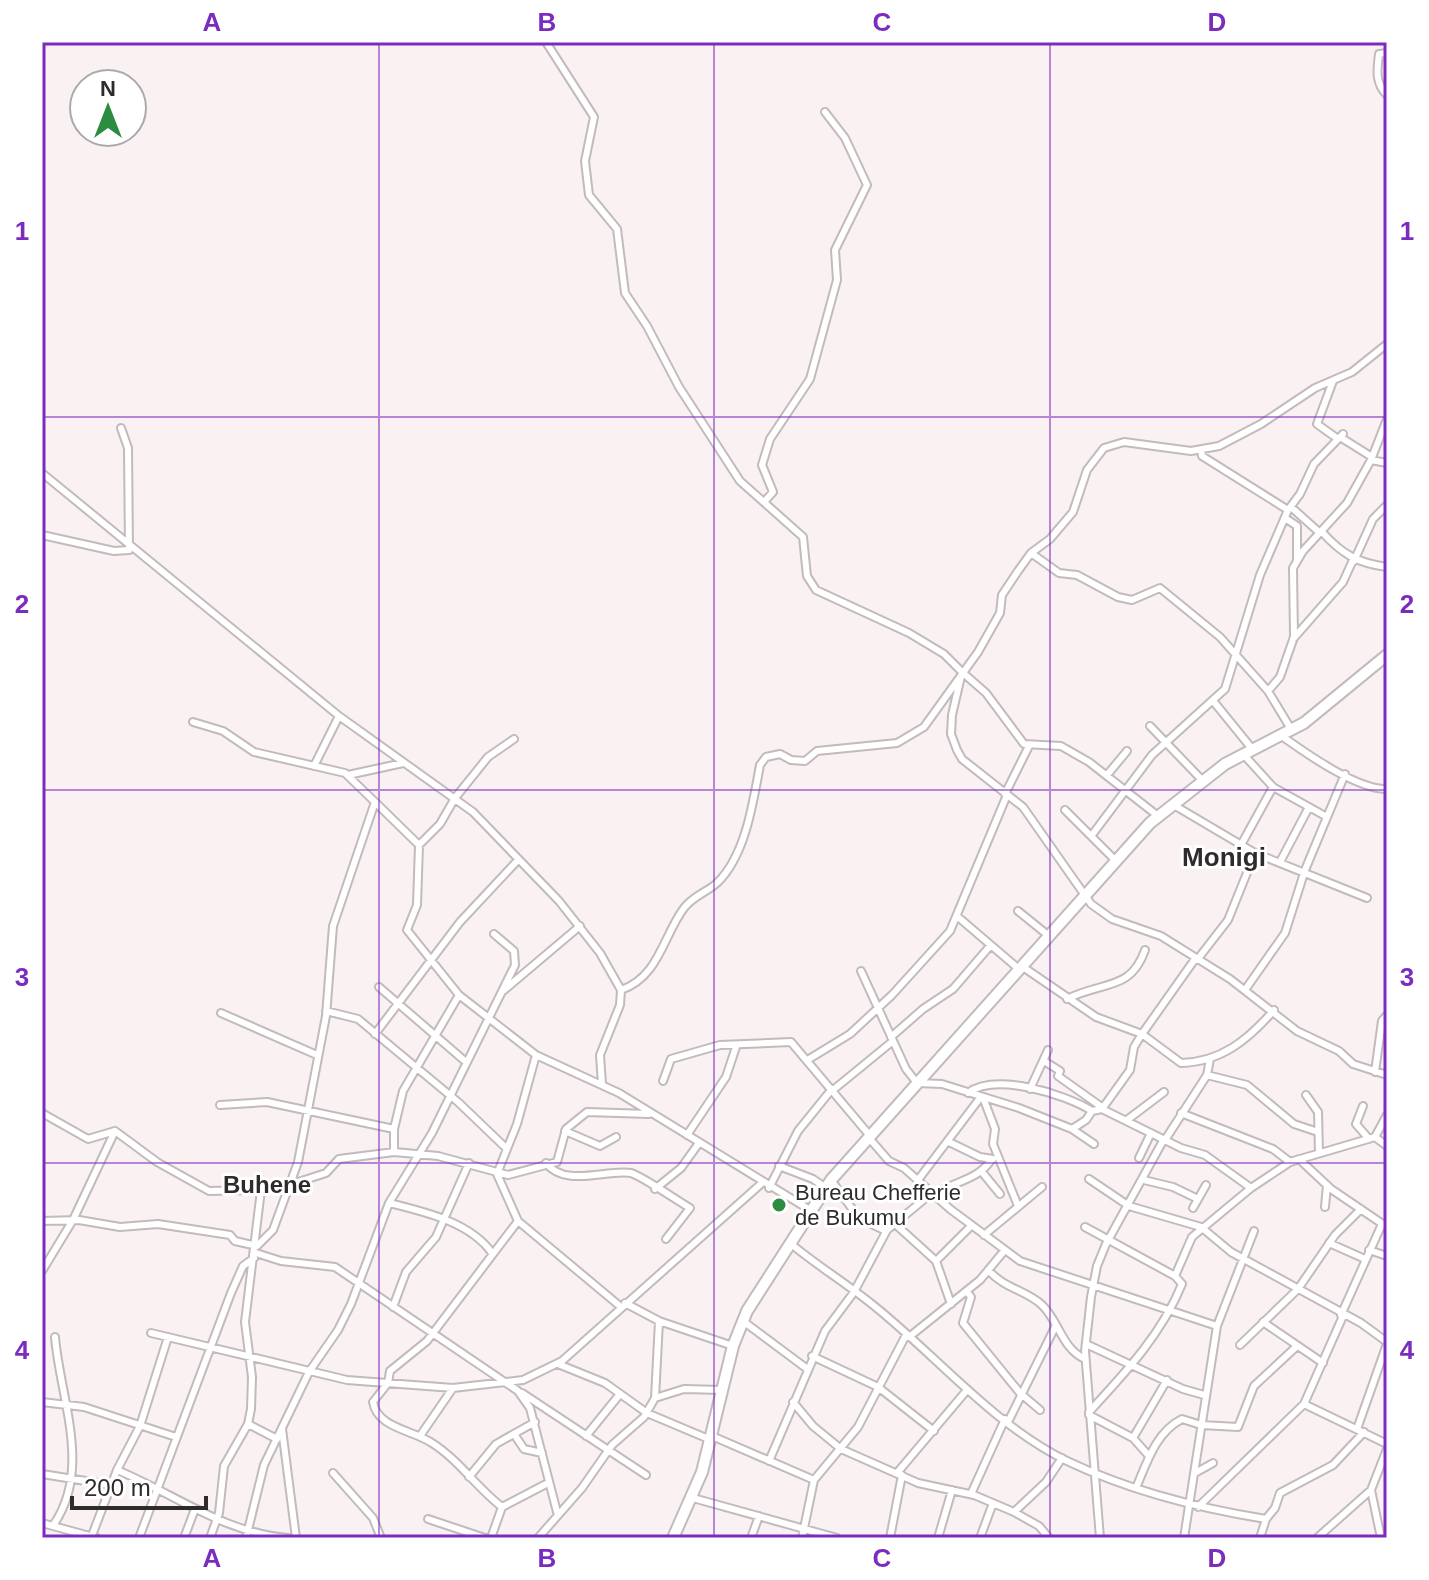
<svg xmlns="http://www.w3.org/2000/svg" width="1429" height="1580" font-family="Arial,sans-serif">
<rect width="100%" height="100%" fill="#faf2f2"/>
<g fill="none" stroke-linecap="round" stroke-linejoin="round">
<g stroke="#c3babb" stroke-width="10">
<path id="minor" d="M546,42L594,117L585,161L589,195L617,229L625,293L647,326L679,387L740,481L803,537L807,576L816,590L909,633L944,654L962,672L952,715L951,734L957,750L962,759L1023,807L1091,904L1112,919L1161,936L1230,979L1297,1031L1339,1051L1353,1064L1387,1075
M1387,53L1379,54C1377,70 1375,83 1387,95
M1333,381L1317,424L1338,439
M1340,437L1372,457
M1201,450L1202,456L1288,510
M1371,460L1387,463
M42,473L339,716L473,812L559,901L600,953L621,990L620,1005L600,1055L602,1084
M764,502L773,492L762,465L770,439L810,379L837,280L835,250L867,185L845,138L825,112
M1291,507L1320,533
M1285,518L1297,526V560
M1322,532C1342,554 1357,563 1387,567
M42,535L114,551L129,550L128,448L121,428
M1031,553L1059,573L1077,575L1118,597L1132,600L1160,588L1220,637L1268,691
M1354,561L1373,519L1387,505
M1293,639L1343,582L1353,560
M962,672L986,693L1024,744L1061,746L1089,762L1158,816
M1214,702L1253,750
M1150,726L1202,780
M1291,729L1268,691L1280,677L1294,637L1293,568L1303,551L1347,503L1371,460L1387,419
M1283,737C1307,754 1358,790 1387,789
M514,739L488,757L455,798L440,824L419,845L417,905L407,930L459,995L536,1055L619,1093L810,1210
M1244,755L1273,787L1327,817
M314,766L339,716
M348,775L403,763
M1107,775L1127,751
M1005,794L1029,746
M375,802L419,845
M1172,804L1255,853L1367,898
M1065,810L1116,861
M1092,835L1152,755L1225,689L1260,575L1288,510L1300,494L1314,464L1343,434
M1241,845L1273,787
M1280,862L1309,807
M1018,911L1049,936
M958,917L1020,970
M1197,960L1228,920L1255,853
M1023,967L1096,1017L1142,1034L1181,1063C1221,1062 1248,1040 1274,1010
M861,971L906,1069L917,1083L942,1084L1019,1108L1072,1129L1094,1144
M379,987L466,1062
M621,990C659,977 663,936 684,908C694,895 708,892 718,882C746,854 753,802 760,765L766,757L780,754L791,760L805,761L817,751L897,743L924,727L978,652L1000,613L1002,595L1018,571L1031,553L1050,539L1073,512L1087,470L1104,448L1124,442L1191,451L1219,446L1261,424L1315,388L1352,372L1387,344
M1245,990L1285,933L1305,870L1345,774
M503,991L580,926
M1067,999C1103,981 1131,991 1145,950
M326,1011L358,1019L458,1102L506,1148
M221,1013L317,1055
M375,1034L460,922L518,860
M1142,1034L1195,959
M891,1037L923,1009L953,989L990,946
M536,1055L517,1124L497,1174L518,1221L621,1307
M809,1059L850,1034L892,995L950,931L1007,795
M1044,1061L1060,1071L1058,1076L1103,1108
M1375,1072L1382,1021L1387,1015
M1207,1075L1247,1085L1294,1124L1318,1132
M663,1081L671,1059L720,1045L791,1042L871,1137
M1030,1089L1048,1050
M833,1090L893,1041
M968,1093C995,1072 1065,1094 1092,1111L1102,1109L1130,1070L1134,1047L1142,1034
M1306,1095L1318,1112L1319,1153
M984,1100L995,1129L993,1144L1018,1206
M220,1105L267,1102L394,1129V1152
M1363,1106L1356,1124L1369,1139
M1102,1109L1181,1148L1205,1155L1251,1188L1290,1162L1375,1137L1387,1146
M42,1113L88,1139L115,1131
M1181,1113L1273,1149L1290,1162
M1127,1120L1164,1092
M394,1129L403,1091L459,995
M1072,1129L1086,1120L1092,1111
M115,1131L157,1162L209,1191L261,1190L289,1185L326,1173L339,1159L394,1152L438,1156L508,1175L557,1162L566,1129L587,1112L649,1114
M565,1131L600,1146L616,1137
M687,1135L726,1077L736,1047
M1375,1137L1387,1115
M869,1138L889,1161L904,1168L950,1209L1020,1261L1217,1326
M1165,1140L1207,1075L1210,1059
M949,1142L980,1157L993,1159
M1139,1158L1151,1133
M1299,1159L1331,1189L1387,1227
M546,1163C565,1188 606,1169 631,1173C640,1175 678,1201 690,1208L666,1239
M779,1166L813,1179L826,1188
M982,1172L1000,1194
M1089,1179L1129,1206L1201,1227L1231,1252L1361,1323L1387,1342
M831,1180L859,1218L886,1231
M918,1180L980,1098
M1144,1180L1173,1187L1198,1199
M769,1188L798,1131L832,1089
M655,1189L681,1168L699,1143
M935,1194C955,1181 978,1180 991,1160
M389,1203C425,1212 470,1222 492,1253
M1325,1207L1327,1185
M1193,1208L1206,1185
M42,1221L79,1220L120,1227L158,1224L230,1235L235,1241L257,1246L273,1230L298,1162L326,1016L333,926L375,802L345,773L254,752L223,731L193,722
M894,1223L936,1261
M1085,1227L1175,1276L1182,1284C1162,1334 1125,1373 1089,1412
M984,1235L1042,1187
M790,1243C816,1265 846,1283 873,1305C937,1356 992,1424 1067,1461C1130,1491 1197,1508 1266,1519L1275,1508L1280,1493L1333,1465L1364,1432
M1329,1243L1365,1259
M1369,1250L1387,1256
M256,1253L281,1261L335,1267L518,1391L530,1408L557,1512
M988,1270C1005,1289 1026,1290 1042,1305C1059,1321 1062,1349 1085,1359
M42,1271L73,1220L115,1131
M1175,1276L1192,1237L1251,1188
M967,1292L971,1297L963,1323L1020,1393L1040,1410
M625,1303L659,1321L733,1346
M951,1304L936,1261L971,1226
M393,1307L406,1272L436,1237L469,1163
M1341,1315L1382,1224
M743,1321L806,1368
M1263,1322L1323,1363
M151,1333L347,1380L453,1388L523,1380L562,1361L762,1183
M909,1337L980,1280L1004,1251
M1086,1344L1183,1389L1204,1395
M1240,1345L1298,1289L1335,1235L1361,1209
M812,1356L878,1387L934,1431
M558,1364L605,1383L647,1413L711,1440
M522,1393L646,1475
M655,1398L684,1389L722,1390
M42,1402L84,1407L176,1437
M793,1402L813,1426L841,1449L918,1483L974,1495L1014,1512L1046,1482L1062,1458
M1304,1404L1343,1316
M1089,1415L1133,1438L1149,1456
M1008,1422L1056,1325
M248,1424L277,1439
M282,1429L296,1538
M1357,1429L1387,1344
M514,1434L524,1449L542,1453
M420,1436L453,1388
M586,1436L620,1394
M712,1436L814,1480
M1133,1438L1167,1380
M769,1461L825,1331L854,1292L887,1230L933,1192
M117,1470C175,1494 224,1533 288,1538
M333,1473L373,1518L381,1538
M897,1473L967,1390
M1195,1473L1213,1463
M42,1474L111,1485
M469,1477L496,1444L535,1422
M1136,1488C1147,1462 1156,1432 1182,1419L1201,1425L1238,1427L1254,1386L1296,1347
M971,1494L1005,1419
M693,1498L837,1538
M502,1507C477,1488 459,1460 432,1443C413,1430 377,1428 373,1402L388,1383L390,1371L427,1341L518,1221
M1198,1507L1304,1404L1387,1444
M1014,1512L1039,1526L1049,1538
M428,1519L485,1538
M42,1523L97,1538
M54,1524C92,1468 60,1398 55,1337
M91,1538L117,1470L140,1426L168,1337
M139,1538L231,1293L243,1266L254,1258
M184,1538L195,1509
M210,1538L219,1513L224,1466L248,1424L251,1409L252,1377L245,1322L261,1190
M246,1538L264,1465L309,1372L338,1330L351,1304L389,1203L432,1133L515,965L514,951L494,934
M491,1538L502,1507L548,1483
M538,1538L582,1488L612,1445L644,1417L655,1398L659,1321
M751,1538L759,1516
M802,1538L814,1480L858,1427L906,1335
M890,1538L902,1475
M938,1538L952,1490
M980,1538L993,1503
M1100,1538L1085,1351L1091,1297L1097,1266L1106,1244L1164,1139
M1184,1538L1217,1326L1254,1231
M1260,1538L1266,1519
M1317,1538L1371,1490
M1381,1538L1371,1490L1387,1449"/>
</g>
<g stroke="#c3babb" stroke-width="14">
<path id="highway" d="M673,1538L702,1472L733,1346L747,1311L831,1180L1150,823L1225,764L1304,723L1387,655"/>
</g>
<use href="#minor" stroke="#fff" stroke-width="6"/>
<use href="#highway" stroke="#fff" stroke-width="10"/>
</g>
<path fill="none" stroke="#7b2cbf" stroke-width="2" stroke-opacity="0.55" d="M379,42V1538M714,42V1538M1050,42V1538M42,417H1387M42,790H1387M42,1163H1387"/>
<circle fill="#2c8c40" stroke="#fff" stroke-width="3" cx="779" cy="1205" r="8"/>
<g text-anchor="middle" stroke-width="6" stroke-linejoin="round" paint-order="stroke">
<g font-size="22" fill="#2e2b2b" stroke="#fff" text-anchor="start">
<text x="795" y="1200">Bureau Chefferie<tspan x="795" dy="25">de Bukumu</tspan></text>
</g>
<g font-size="24" font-weight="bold" fill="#2e2b2b" stroke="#fff">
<text x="267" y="1193">Buhene</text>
</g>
<g font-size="26" font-weight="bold" fill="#2e2b2b" stroke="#fff">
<text x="1224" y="866">Monigi</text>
</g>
</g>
<rect width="1429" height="1580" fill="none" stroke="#ffffff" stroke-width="88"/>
<g transform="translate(108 108)"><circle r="38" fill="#ffffff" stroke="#abaaaa" stroke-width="2"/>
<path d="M0-6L14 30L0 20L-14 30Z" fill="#2c8c40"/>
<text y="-12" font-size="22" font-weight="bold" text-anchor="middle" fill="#2e2b2b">N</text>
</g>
<path d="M72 1496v12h134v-12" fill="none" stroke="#2e2b2b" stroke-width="4"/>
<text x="84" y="1496" font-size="24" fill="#2e2b2b" stroke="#ffffff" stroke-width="6" paint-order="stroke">200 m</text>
<rect x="44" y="44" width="1341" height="1492" fill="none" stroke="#7b2cbf" stroke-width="3"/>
<g font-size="26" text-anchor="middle" font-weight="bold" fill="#7b2cbf">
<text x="212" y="31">A</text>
<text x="547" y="31">B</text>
<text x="882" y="31">C</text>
<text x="1217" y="31">D</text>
<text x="22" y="240">1</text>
<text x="1407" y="240">1</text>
<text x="22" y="613">2</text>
<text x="1407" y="613">2</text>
<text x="22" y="986">3</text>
<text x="1407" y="986">3</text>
<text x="22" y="1359">4</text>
<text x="1407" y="1359">4</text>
<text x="212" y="1567">A</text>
<text x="547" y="1567">B</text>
<text x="882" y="1567">C</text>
<text x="1217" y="1567">D</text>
</g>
</svg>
